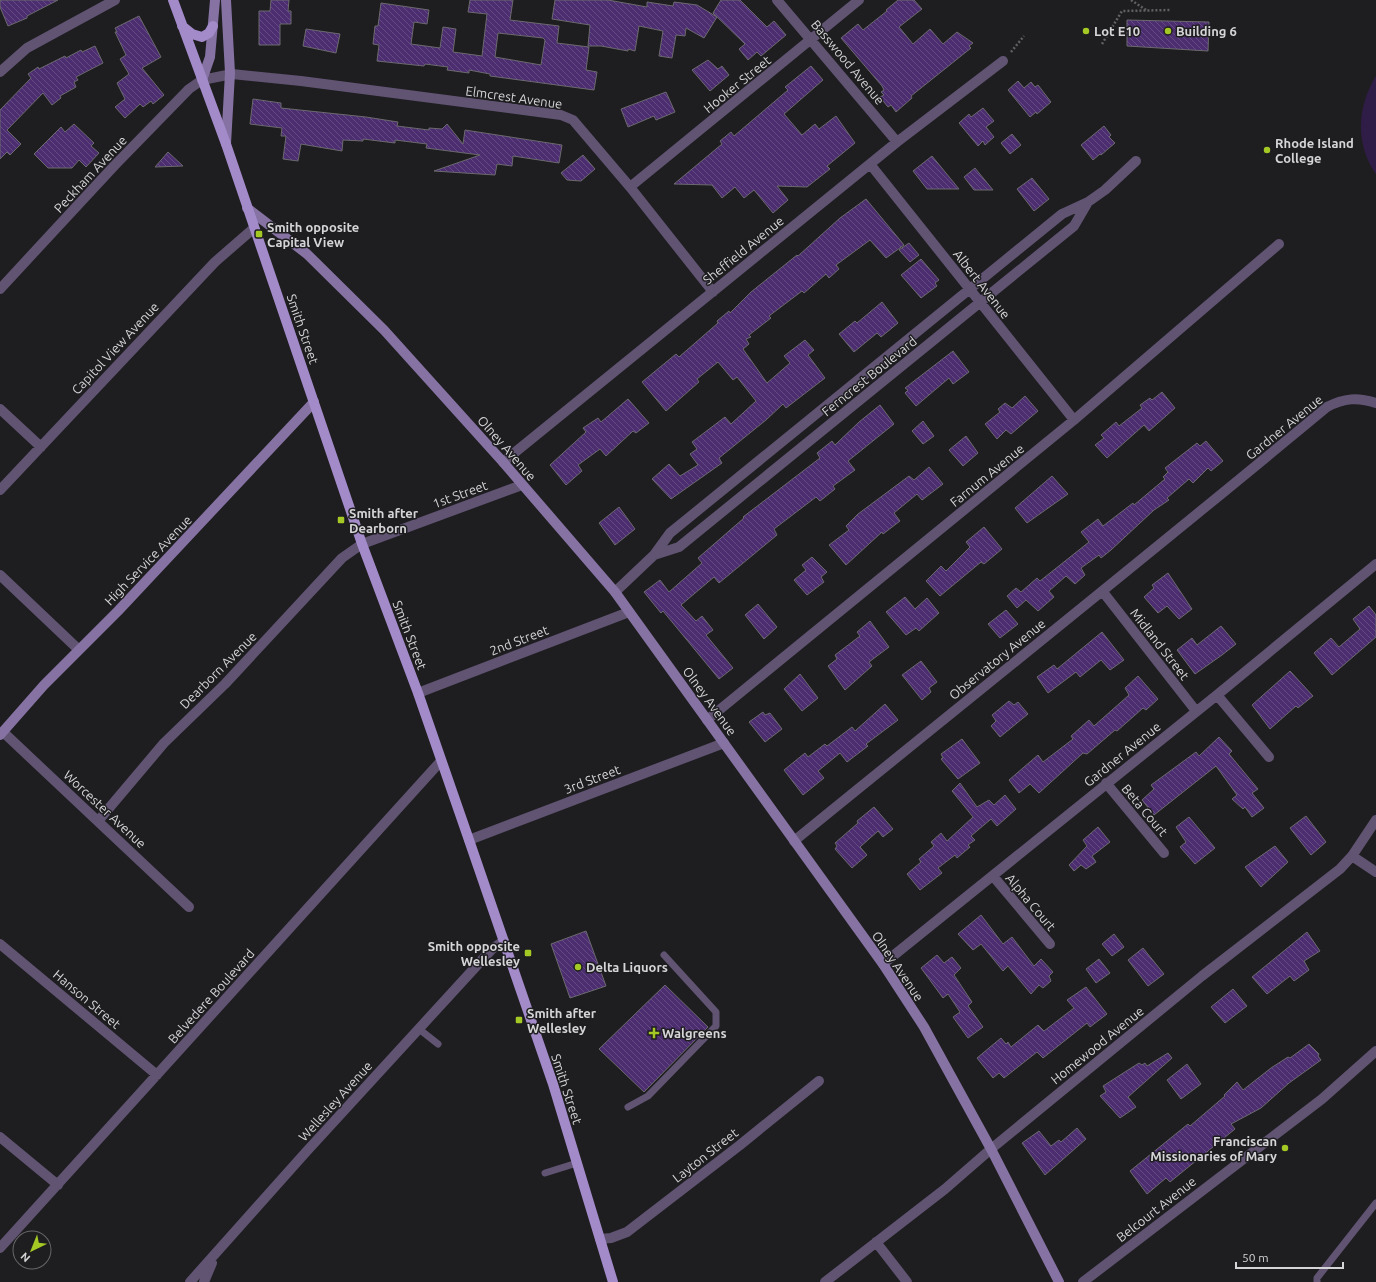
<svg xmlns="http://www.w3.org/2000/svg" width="1376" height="1282" font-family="Ubuntu,sans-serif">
<defs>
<pattern id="building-back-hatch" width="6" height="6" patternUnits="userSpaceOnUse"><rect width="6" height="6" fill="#4c2d70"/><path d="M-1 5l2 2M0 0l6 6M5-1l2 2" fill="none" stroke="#654b84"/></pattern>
</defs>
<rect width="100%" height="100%" fill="#1e1d20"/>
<path fill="#301d47" d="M1376,76V174C1355,145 1357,106 1376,76Z"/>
<path fill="url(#building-back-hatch)" stroke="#6b6a6e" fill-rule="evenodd" d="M0,0H58L27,16V18L8,26L0,7Z
M271,0H289L288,11H291V24H280V45H259V11H270Z
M470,0H513L510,20L559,26L557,43L589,47L586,70L597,72L594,90L490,76V74L469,70V73L447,70L448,67L425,64L424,66L377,61L379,45L373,44L375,26H378L381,3L429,10L427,24L414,22L411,44L440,48L443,27L456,29L453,52L482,56L487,14L468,12ZM498,33L543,38L545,40L541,65L495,57Z
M555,0H608L647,7V2L673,6L674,2L697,5L717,17L704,38L686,28L685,36L676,35L672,58L659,56L663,31L639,26L635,51L628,49V51L601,46H588L590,25L552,19Z
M721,0H740L767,27L774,21L786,35L761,56L757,52L748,60L739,49L745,44L713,13Z
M898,0H914L922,9L899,27L913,44L930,29L943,44L957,32L973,43L969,46L971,48L911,96L912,98L896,112L891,105L888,107L880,97L884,95L881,92L884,90L882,86L841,38L858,24L863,30L887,11L886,10Z
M139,16L161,57L142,68L164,95L153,104L151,101L143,107L140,104L125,118L115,107L125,99L117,83L129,74L120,59L126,55L115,32H117L115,28Z
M1127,20L1209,22L1208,51L1127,46Z
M306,29L340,34L336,53L303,46Z
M95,46L103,63L76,77L78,80L74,82L76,87L60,96L61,98L52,105L43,93L7,130L21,144L10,155L7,152L0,159V110L31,78L28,74L38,67L39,69L65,56L66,58L81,50L82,52Z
M708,60L718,69L722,66L729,75L710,91L692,70Z
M811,66L823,80L784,114L802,135L815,124L819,129L836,116L855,143L827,166L830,169L807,187L777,186L788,200L773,213L754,190L744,198L735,187L722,198L712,185L674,184L722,144L720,141L731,132L734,136L788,90L785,87Z
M1018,81L1024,88L1031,82L1035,87L1038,85L1051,102L1037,114L1036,112L1030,117L1008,90Z
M666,92L675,112L656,120L654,116L628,127L621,109Z
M253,99L281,103V108L366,117L398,122L397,126L429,130V128L442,129L447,124L463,144L465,130L562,145L559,163L513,156L512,166L497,164L495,175L434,171L480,155L426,148L427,144L395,140V143L363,139V141L343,140L342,151L301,144L298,161L283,159L286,136H281L282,128L250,124Z
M983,108L994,121L986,127L994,137L985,145L983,141L978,146L959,123L969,114L971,117Z
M74,124L94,143L91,146L99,153L86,167L79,160L72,168H48L34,154L61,127L65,132Z
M1104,126L1111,135L1109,137L1115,143L1101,155L1100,154L1093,160L1081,145Z
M1012,134L1021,145L1010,154L1001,143Z
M168,152L183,166L155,167Z
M583,155L595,169L581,181L567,180L561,173Z
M932,156L959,189H927L913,171Z
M975,168L993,190H974L964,177Z
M1032,178L1049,199L1034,211L1017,189Z
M866,199L904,245L886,258L870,240L836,265L839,269L829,278L826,274L804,293L802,291L769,316L771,318L749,335L751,337L746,339L749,344L743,349L767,383L790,363L784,356L805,340L814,350L808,355L825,378L786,408L783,404L766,420L719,458L722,463L671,499L652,479L669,464L680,476L698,465L690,454L697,449L692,442L725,417L731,424L756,401L737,377L733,380L718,362L697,379L699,382L666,411L642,382L676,354L679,357L718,323L717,321L729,311L730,313L751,292L797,255L798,256L840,218Z
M909,243L919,255L910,262L899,250Z
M921,259L939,280L935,283L937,286L921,298L901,275Z
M882,302L898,323L881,337L877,333L854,352L839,334L855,321L857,323Z
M953,351L969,372L953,384L949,378L916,406L905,393L908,390L905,388Z
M1162,392L1175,408L1149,431L1144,425L1107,458L1095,445L1104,438L1101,435L1116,422L1119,426L1142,408L1140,405L1150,398L1152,400Z
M1025,396L1038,411L1011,434L1006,430L997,439L985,424L1000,412L998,409L1005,403L1012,408Z
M628,399L649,423L636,433L633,431L606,456L600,449L578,465L582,471L566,485L550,465L586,432L583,428L598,418L601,422Z
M880,405L894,424L848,461L855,470L833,486L835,489L820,501L816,497L774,529L777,535L719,583L714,577L681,605L696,621L702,616L713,630L706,635L733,668L719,679L663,611L661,613L644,592L660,580L669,592L702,563L698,558L744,518L743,517L820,458L817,453L832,441L835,445L859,422Z
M923,421L934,436L923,444L912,431Z
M966,436L978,453L963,466L949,450Z
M1206,441L1223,461L1211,471L1208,468L1193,483L1189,479L1167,498L1169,500L1154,510L1111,550L1101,558L1099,555L1081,568L1085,575L1075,584L1066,576L1049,591L1054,597L1038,611L1026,600L1017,608L1007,596L1016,588L1021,592L1037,578L1040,581L1089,542L1081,532L1098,519L1103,526L1133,503L1134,505L1165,479L1163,477L1168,472L1165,468L1197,443L1200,446Z
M929,467L943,484L922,500L917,494L894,513L900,521L883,534L882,532L846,565L829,545L849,530L846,526L858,514L909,476L914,480Z
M1052,476L1068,494L1027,523L1015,508Z
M619,507L635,529L615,545L599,523Z
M984,527L1002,549L984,564L981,562L940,596L926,581L941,566L946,571L970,547L966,542Z
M812,557L827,572L821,577L824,582L807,595L794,580L806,570L802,565Z
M1168,573L1192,609L1179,619L1167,606L1158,613L1144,597L1154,588L1152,585Z
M905,597L915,609L927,598L939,613L919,631L916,628L906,635L886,612Z
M758,604L777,627L764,639L745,615Z
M1369,606L1376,615V637L1332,675L1314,653L1331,638L1339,647L1360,629L1353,619Z
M1006,610L1018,624L1000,638L988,624Z
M870,621L889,647L869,662L872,666L845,690L828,666L837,659L835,655L860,636L857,632Z
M1221,626L1236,644L1222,655L1195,674L1177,650L1192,638L1197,645Z
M1102,632L1124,660L1110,670L1101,660L1080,677L1076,672L1048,693L1037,677L1054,665L1057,669Z
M921,661L937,682L929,688L931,692L922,700L902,675Z
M1290,671L1313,696L1298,708L1296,706L1270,729L1252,705Z
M800,674L818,698L802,711L784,689Z
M1138,676L1158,699L1146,710L1143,708L1117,731L1115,730L1087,754L1083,753L1039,793L1030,784L1019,793L1009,780L1038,755L1043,762L1073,739L1071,736L1089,720L1094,726L1129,695L1125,688Z
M1009,701L1014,705L1018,702L1028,714L1000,737L991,726L996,721L992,715Z
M885,704L898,720L866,744L868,746L847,762L840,753L818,771L824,778L803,795L784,770L805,753L808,757L825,744L827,746L852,727L855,731Z
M763,712L765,715L770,713L782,729L765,742L749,722Z
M1219,737L1232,751L1229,754L1258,789L1252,793L1264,808L1252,817L1245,807L1243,809L1232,799L1237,795L1216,766L1154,815L1142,800L1154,789L1151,785L1196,752L1199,756Z
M962,739L980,763L958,779L941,759L943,758L941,754Z
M960,783L977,807L989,800L994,805L1005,795L1016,809L997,826L991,819L971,836L975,840L968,845L970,847L957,858L955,855L938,868L942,873L920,890L907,874L921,862L919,859L934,846L931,842L941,833L947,841L973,817L952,791Z
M874,807L893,829L883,837L878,831L860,847L867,855L852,868L835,849L837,846L835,843L858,823L857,821Z
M1306,816L1326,842L1311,855L1290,828Z
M1189,817L1215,848L1195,864L1180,847L1186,842L1176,827Z
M1098,827L1110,842L1092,856L1096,862L1086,869L1081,865L1074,871L1069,865L1087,846L1083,840Z
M1275,846L1288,862L1261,887L1245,867Z
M981,915L1003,944L1012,937L1034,966L1041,959L1053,972L1049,976L1051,981L1043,988L1039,985L1031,994L1008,966L1003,971L981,944L973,950L958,934Z
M586,931L606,986L570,998L551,944Z
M1307,932L1320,951L1304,961L1309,970L1294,981L1290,976L1267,994L1252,977Z
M1114,934L1124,947L1112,956L1102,944Z
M1143,948L1164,974L1148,986L1128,960Z
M937,955L944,963L952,957L961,968L954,975L972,1002L968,1006L983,1027L968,1038L953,1017L960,1012L948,994L943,998L921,968Z
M1099,959L1110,973L1096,983L1086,969Z
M665,985L708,1027L644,1092L599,1049Z
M1086,987L1107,1014L1090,1027L1087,1023L1043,1058L1037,1052L1004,1078L999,1073L993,1078L977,1058L1001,1038L1006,1044L1008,1042L1011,1047L1038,1025L1044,1031L1074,1008L1067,1000Z
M1233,989L1247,1006L1225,1023L1211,1007Z
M1309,1044L1319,1054L1318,1056L1321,1060L1289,1083L1261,1108L1231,1124L1235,1129L1170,1182L1166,1178L1147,1194L1130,1171L1188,1124L1190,1126L1225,1096L1224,1095L1237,1082L1243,1090L1271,1068L1288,1057L1290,1058Z
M1168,1053L1172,1058L1128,1097L1136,1107L1120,1118L1100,1096L1106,1092L1103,1086L1139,1063L1142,1065L1145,1063L1147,1066Z
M1187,1064L1201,1084L1181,1099L1167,1080Z
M1077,1128L1086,1139L1045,1175L1022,1143L1039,1131L1051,1146L1059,1140L1061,1142Z"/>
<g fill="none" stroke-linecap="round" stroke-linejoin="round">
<path stroke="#616063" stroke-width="2.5" stroke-dasharray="2 2" stroke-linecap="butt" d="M1131,0L1146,10
M1102,44L1122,11L1170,10
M1011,52L1024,36"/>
<path stroke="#605472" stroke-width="7" d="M419,1029L438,1044
M628,1107L648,1096L716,1026V1012L664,955
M545,1173L577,1163
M1317,1282V1278L1376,1203"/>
<path stroke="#605472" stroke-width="10" d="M777,0L897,142
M0,72L27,48L115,0
M870,164L1074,420
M630,187L859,0
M0,289L114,166L189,89L202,80L232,74L301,81L561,115L573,120L630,187L713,292
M0,409L41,447
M503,462L897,142L1003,61
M0,490L215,262L254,228
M654,555L679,547L1074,226L1088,202
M0,575L78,649
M615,592L654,555L670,533L1062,214L1088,202L1105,190L1136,161
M1103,592L1196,711
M418,693L629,612
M1217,695L1269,757
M707,720L1074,420L1279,244
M3,732L189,907
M1106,783L1164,853
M99,820L164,743L225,684L342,558L362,544L522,485
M469,840L724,743
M794,841C972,696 1151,553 1327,407C1344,398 1358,397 1376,403
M1352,856L1376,872
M993,876L1050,944
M0,944L157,1075
M883,964L1217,695L1376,564
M0,1137L58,1185
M600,1239L611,1238L627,1232L740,1145L819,1081
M876,1242L907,1282
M0,1248L441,761
M190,1282L306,1152L492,949L504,941
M204,1282L212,1263
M825,1282L945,1189L991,1149L1202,976L1340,869L1352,856L1376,820
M1083,1282L1322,1099L1376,1051"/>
<path stroke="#8673a3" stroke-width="10" d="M226,0L230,73L226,144
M202,80L210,57L215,0
M247,208L307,254L384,330L503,462L615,592L883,964L924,1027L991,1149L1059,1282
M0,735L44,685L118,611L314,402"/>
<path stroke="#a38ac9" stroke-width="10" d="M173,0L226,144L362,544L418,693L469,840L553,1084L613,1282
M182,26L192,34L202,37L209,33L213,26"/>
</g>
<g fill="#a4c824" stroke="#1e1d20" stroke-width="1.5">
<circle cx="1086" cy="31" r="4"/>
<circle cx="1168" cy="31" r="4"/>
<circle cx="1267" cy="150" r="4"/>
<rect x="255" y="230" width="8" height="8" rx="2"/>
<rect x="337" y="516" width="8" height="8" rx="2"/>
<rect x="524" y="949" width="8" height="8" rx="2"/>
<circle cx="578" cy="967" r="4"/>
<rect x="515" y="1016" width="8" height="8" rx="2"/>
<path d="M652 1027h4v4h4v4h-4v4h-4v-4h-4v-4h4z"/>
<circle cx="1285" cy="1148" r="4"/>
</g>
<g text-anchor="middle" stroke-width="3" stroke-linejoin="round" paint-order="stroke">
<g font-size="13" font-weight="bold" fill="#d5d4d7" stroke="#1e1d20" text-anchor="start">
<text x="1094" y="36">Lot E10</text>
<text x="1176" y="36">Building 6</text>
<text x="1275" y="148">Rhode Island<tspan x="1275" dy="15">College</tspan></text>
<text x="267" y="232">Smith opposite<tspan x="267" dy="15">Capital View</tspan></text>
<text x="349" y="518">Smith after<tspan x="349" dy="15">Dearborn</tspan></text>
<text x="520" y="951" text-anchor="end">Smith opposite<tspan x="520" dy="15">Wellesley</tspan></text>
<text x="586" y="972">Delta Liquors</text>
<text x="527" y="1018">Smith after<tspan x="527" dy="15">Wellesley</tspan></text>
<text x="662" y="1038">Walgreens</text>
<text x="1277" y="1146" text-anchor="end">Franciscan<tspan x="1277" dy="15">Missionaries of Mary</tspan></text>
</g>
<g font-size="13" fill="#d5d4d7" stroke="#1e1d20">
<text transform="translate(848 62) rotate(50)" y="5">Basswood Avenue</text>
<text transform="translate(737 84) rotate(-39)" y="5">Hooker Street</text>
<text transform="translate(514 97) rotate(8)" y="5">Elmcrest Avenue</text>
<text transform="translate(90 174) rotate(-47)" y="5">Peckham Avenue</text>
<text transform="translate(743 250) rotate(-39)" y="5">Sheffield Avenue</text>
<text transform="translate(982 284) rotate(52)" y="5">Albert Avenue</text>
<text transform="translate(303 329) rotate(71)" y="5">Smith Street</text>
<text transform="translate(115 348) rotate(-47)" y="5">Capitol View Avenue</text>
<text transform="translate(869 376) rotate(-39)" y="5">Ferncrest Boulevard</text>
<text transform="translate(1284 427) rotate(-39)" y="5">Gardner Avenue</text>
<text transform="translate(507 448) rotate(49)" y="5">Olney Avenue</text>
<text transform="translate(987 475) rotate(-39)" y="5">Farnum Avenue</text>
<text transform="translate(460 494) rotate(-20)" y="5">1st Street</text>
<text transform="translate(148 560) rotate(-46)" y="5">High Service Avenue</text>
<text transform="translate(410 635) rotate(69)" y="5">Smith Street</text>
<text transform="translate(519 640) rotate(-21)" y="5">2nd Street</text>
<text transform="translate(1160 644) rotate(52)" y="5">Midland Street</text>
<text transform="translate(997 659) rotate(-39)" y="5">Observatory Avenue</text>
<text transform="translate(218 670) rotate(-45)" y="5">Dearborn Avenue</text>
<text transform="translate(710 701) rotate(54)" y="5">Olney Avenue</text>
<text transform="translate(1122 754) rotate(-39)" y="5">Gardner Avenue</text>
<text transform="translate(592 779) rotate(-21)" y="5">3rd Street</text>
<text transform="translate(105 809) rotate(43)" y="5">Worcester Avenue</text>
<text transform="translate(1145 810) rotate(50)" y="5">Beta Court</text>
<text transform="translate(1031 902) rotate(50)" y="5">Alpha Court</text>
<text transform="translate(898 966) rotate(56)" y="5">Olney Avenue</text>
<text transform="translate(211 996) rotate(-48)" y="5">Belvedere Boulevard</text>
<text transform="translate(87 999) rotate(40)" y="5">Hanson Street</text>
<text transform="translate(1097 1045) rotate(-39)" y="5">Homewood Avenue</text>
<text transform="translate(567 1089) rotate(72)" y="5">Smith Street</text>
<text transform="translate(335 1101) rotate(-48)" y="5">Wellesley Avenue</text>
<text transform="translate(705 1155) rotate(-38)" y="5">Layton Street</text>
<text transform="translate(1156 1209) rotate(-38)" y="5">Belcourt Avenue</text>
</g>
</g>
<g transform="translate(32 1250) rotate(223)"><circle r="19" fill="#1e1d20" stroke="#676669"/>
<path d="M0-3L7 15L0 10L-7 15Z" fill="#a4c824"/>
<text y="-6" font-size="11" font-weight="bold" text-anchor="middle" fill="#d5d4d7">N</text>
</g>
<path d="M1236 1262v6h107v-6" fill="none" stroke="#d5d4d7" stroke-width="2"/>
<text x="1242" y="1262" font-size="12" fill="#d5d4d7" stroke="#1e1d20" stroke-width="3" paint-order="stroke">50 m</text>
</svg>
